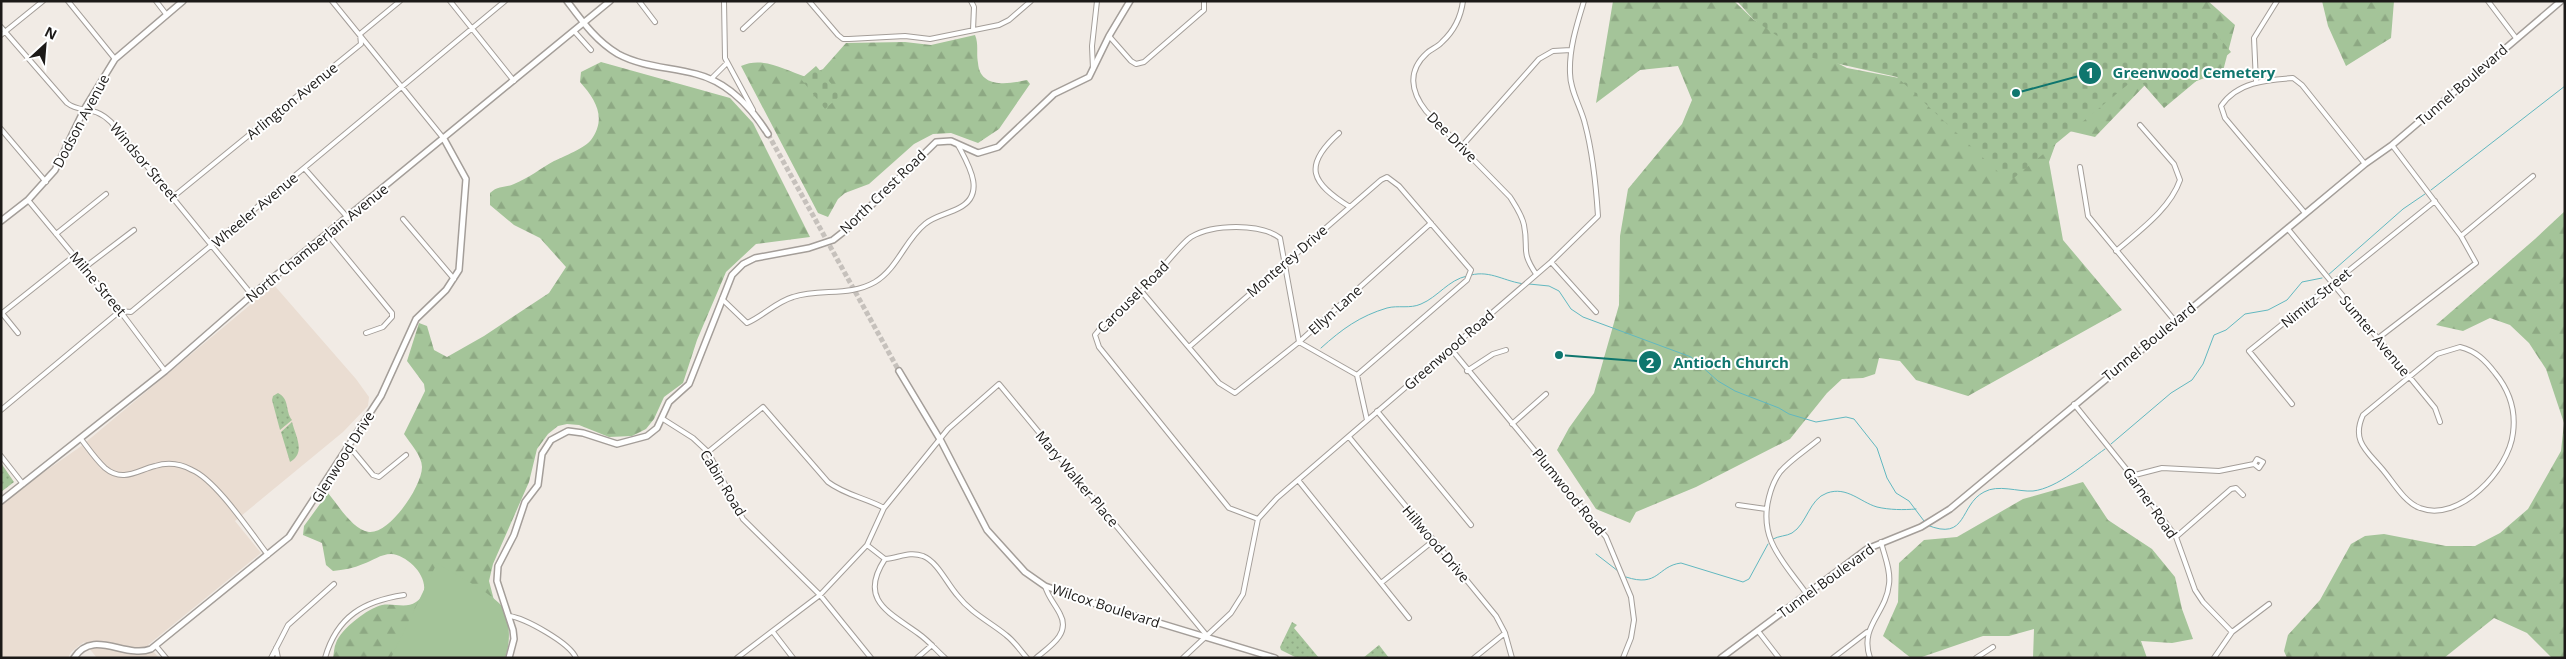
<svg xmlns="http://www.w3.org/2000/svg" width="2566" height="659" font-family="'Open Sans',sans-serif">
<defs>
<pattern id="grass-dots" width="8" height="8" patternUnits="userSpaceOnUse" patternTransform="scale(1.25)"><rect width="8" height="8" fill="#a4c499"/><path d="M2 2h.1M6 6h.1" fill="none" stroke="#8da883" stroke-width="1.8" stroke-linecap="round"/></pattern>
<pattern id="forest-firs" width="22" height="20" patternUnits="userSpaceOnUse" patternTransform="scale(1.25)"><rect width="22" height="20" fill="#a4c499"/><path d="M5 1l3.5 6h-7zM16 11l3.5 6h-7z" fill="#8da883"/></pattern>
<pattern id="cemetery-stones" width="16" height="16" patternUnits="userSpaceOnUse" patternTransform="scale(1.25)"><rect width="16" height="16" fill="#a4c499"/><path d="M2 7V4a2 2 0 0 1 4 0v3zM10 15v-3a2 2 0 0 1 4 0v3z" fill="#8da883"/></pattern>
</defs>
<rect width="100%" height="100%" fill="#f1ebe5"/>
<path fill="#eaddd2" d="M274,285L356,379L369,397L368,406L343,432L235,521L261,553L148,645L159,658H97L84,642L71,652L68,658H1V502L80,447Z"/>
<path fill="url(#grass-dots)" d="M278,393C290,399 285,411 292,420L280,430L272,400L273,396Z
M292,422C296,437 306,453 290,462L281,432Z
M1,463L14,482L1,492Z
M1292,622L1297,625L1294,628L1319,658H1297L1281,650L1280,647Z
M1379,645L1389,658H1363Z"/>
<path fill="url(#forest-firs)" d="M1613,1H1734L1754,20L1847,68L1946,87L2123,1H2208L2235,25L2223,71L2178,88L2147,83L2095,137L2061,129L2049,162L2063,240L2122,310L1968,396L1916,380L1900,361L1879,358L1875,374L1863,378L1842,379L1827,393L1790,439L1696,487L1636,512L1630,523L1596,509L1557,450L1569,428L1594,393L1619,305L1620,236L1628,189L1682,124L1692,100L1678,66L1640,70L1596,103Z
M2322,1H2394L2391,38L2346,66L2328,26Z
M975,35C979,45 976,52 978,63C980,89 1009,84 1027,80L1030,84L999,129L978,143L951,133L933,134L914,144L869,184L845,193L838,199L828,217L818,213L741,66C763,56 785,70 806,77L823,69L846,43L905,42L931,45Z
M601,62L730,98L753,123L810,237L756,244L726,272L697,340L683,383L664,397L654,419L646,429L632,436L609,437L579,425L567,424L558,426L548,434L537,449L529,482L493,564L489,581L495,604L480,658H333C334,653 334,647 336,643C341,629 368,608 382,605C394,603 406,609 416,602C438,587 411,555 391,554C381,554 372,561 363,564C354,568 343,570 333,571L326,565L322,543L303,535L304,526L328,493C338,505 353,530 369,532C390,534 422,486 422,467C422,456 410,443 404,434L425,391L424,384L407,361L419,323L427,326L434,350L447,357L484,336L549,293L566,267L540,238L514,225L490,205V193C498,185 505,188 514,184C529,178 541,168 554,161C563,157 586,147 591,140C607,118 596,100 580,82L581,72Z
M2565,211V658H2552L2527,633L2494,618L2444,658H2287L2284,651L2288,635L2320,600L2351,544L2365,536L2384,534L2446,546H2475L2500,533L2528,509L2561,451L2564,423L2546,369L2529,343L2510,325L2490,318L2463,331L2436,325L2535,239Z
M2083,482L2108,520L2152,549L2175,577L2182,609L2193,639L2172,643L2141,641L2147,658H2033L2034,629L2009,636H1983L1919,658H1911L1883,636L1898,602L1899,563L1924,540L1957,537L2023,499Z"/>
<path fill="url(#cemetery-stones)" d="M1737,1H2189L2231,52L2164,108L2137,77L2009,182L1897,77L1808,57L1754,20Z
M816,66L841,95L825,109L801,79Z"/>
<path fill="#a4c499" d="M437,563C455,575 485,589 499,603C511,614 511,644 505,658H391Z"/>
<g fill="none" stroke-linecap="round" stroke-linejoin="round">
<path stroke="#62b8c0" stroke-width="1" d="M2431,190L2565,86
M1471,275C1491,270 1505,282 1525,284
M2327,276L2403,209L2425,194
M1529,284L1549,286L1559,291L1571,309L1583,317L1691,357L1718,381L1735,391L1779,408L1789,414L1816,422L1846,417L1854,419L1877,448L1887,478L1896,493L1909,501L1924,521
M1321,348C1342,329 1360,316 1387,308C1398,305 1410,309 1421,304C1438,297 1448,280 1467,276
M2111,444L2171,393L2192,380L2203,364L2214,335L2226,330L2245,314L2268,310L2287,300L2302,282L2322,278
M1927,525C1968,542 1959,505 1984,492C1998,484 2018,492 2033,491C2058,488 2085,463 2105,449
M1773,539C1778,536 1787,536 1792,533C1807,524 1809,499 1827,493C1847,486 1860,502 1877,507C1890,510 1903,510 1916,509
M1596,554L1618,571
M1626,577C1659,588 1657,566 1681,563L1743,582L1749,579L1768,544"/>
<path stroke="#c6c1bc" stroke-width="5" stroke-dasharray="5 2.5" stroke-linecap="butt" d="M768,134L899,371"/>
<g stroke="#a49e99" stroke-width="6">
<path id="street" d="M68,1L115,59
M156,1L166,14
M332,1L444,139
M450,1L514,81
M639,1L655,22
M724,1L725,58L753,110
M809,1L838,35L843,39H849L905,36L930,39L999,25L1009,20L1031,1
M971,1L974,7L973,30
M1463,1C1461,16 1454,31 1442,42C1438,47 1431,49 1427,53C1407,71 1411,92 1426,111L1510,197C1515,205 1522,215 1524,225C1529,250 1520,250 1536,274
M2488,1L2516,38
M1,27L67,103C81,114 92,104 111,122L252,295
M743,29L773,1
M574,31L591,50
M1,35L43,1
M1109,36L1131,61L1136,64L1144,62L1204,10V1
M1093,69L1092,46L1097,1
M711,79L727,63
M2256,82L2254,38L2277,1
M1,129L46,182
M1339,133C1302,166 1311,183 1350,207
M1462,146L1539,59L1553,51L1571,50
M2080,167L2088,216L2175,321
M305,169L348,218
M173,197L361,44L360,34L400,1
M28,200L120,311L165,371
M2305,213L2225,118L2221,106C2237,82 2266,80 2293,78L2302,85L2365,164
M403,219L454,279
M2288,229L2435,408L2440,422
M56,234L106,194
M328,235L392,313V317L383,327L366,333
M2461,236L2533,176
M2116,251C2139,231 2170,209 2180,180L2174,164L2140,125
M1551,262L1596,312
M84,268L134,230
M1142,292L1219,383L1235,393L1299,342L1431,223
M722,299L747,323C763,316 776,302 793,297C821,288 849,297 875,282C898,268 905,240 925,224C934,216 948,214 959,208C987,194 968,164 958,145
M1,312L18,333
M1,314L74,256
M2377,339L2476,263L2461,236L2392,145
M1189,347L1381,180L1387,177L1399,186L1471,270L1467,280L1357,375
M2460,347C2476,351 2485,360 2495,373C2509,390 2516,411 2513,433C2509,470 2459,523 2420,508C2405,503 2393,482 2383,470C2367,451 2351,441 2363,415L2437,354Z
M1451,349L1606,537L1631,597L1634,620L1631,638L1623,658
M1467,371L1493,354L1506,350
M2074,404L2131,475L2176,537L2195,590L2203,602L2232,632
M2292,404L2249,351L2435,201
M1,410L120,311L131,312L505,1
M1377,411L1471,525
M663,419L693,438L708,452L743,519L820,595L871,658
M1512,424L1546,394
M1349,437L1496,616L1505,633L1512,658
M81,439C88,448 96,460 105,468C123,483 138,470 155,466C168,462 181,464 192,470C216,480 251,533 268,555
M349,446L373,475L379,477L406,455
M708,452L763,407L828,482C845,495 866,498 884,508
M1,456L23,484
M2131,476L2162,468L2219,471L2254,464L2257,459L2263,462L2259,468L2254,464
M1298,480L1409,618
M1738,505L1766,509
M1258,519L1229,508L1099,347L1095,335C1108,317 1127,306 1142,291C1155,278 1179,245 1191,237C1213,224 1260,223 1280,238L1299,342L1357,375L1367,420
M2176,537L2231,489L2236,488L2243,495
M867,545L885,559C899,558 909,551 923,556C938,562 947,584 958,596C971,613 990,622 1006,635C1014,641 1020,650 1027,658
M885,559C858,600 889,612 919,634C929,641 936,650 945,658
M1381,583L1433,541
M1806,593C1783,561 1758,539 1769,497C1771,489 1775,479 1780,472C1790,460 1806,450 1818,440
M509,616C525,618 570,643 576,658
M1758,631L1779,658
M773,632L793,658
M156,646L166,658
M276,648L278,658
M271,658L288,625L334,584
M325,658C337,616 364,601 404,595
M737,658L820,595L867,545L884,508L948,429L999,384L1208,637
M917,658L932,645
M1036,658C1049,647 1071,634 1060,614C1055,604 1048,597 1045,586
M1183,658L1231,613L1243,594L1258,519L1277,498L1551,262L1598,216C1596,185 1593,154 1585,124C1581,107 1570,91 1570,73C1569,48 1577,24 1584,1
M1474,658L1505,633
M1833,658L1867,632
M1870,658C1859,626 1886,614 1889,584C1891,570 1884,555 1881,542
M1976,658L1993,647
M2214,658L2232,632L2269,604"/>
</g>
<g stroke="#a49e99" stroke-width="8">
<path id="secondary" d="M567,1C582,21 596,41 618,54C642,67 670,67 696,74C728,82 751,107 768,134
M1,221L28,200L55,170L85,108L115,59L183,1
M899,371L941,441L987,530L1025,572L1045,586L1093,603L1275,658
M1,501L165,371L252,295L610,1
M74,658C93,628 125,659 151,649L289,537L381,396L416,319L446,290L459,270L466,179L444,139
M509,658L514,639L513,630L497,581L498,566L514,535L525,502L538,485L542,454L551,440L568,431L583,433L617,444L647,436L657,428L669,402L689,384L732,275L743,264L755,258L809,248L833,240L847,229L936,142L951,141L978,153L998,147L1054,94L1089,77L1109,36L1130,1
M1721,658L1867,549L1921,527L1950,509L2365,164L2392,145L2561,1"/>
</g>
<use href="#street" stroke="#fff" stroke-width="4"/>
<use href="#secondary" stroke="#fff" stroke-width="5"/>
</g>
<g text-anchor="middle" stroke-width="4" stroke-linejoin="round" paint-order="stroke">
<g font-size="14" fill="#1c1a18" stroke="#fff">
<text transform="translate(2462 85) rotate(-41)" y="5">Tunnel Boulevard</text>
<text transform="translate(292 101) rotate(-39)" y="5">Arlington Avenue</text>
<text transform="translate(81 121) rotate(-62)" y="5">Dodson Avenue</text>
<text transform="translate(1452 137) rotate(45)" y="5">Dee Drive</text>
<text transform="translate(144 162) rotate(50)" y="5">Windsor Street</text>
<text transform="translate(883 192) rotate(-44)" y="5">North Crest Road</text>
<text transform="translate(255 210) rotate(-40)" y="5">Wheeler Avenue</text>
<text transform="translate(317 243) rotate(-39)" y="5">North Chamberlain Avenue</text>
<text transform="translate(1287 261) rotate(-41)" y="5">Monterey Drive</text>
<text transform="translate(98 284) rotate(50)" y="5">Milne Street</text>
<text transform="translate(1133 297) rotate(-45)" y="5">Carousel Road</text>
<text transform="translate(2316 298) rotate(-39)" y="5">Nimitz Street</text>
<text transform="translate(1335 310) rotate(-42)" y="5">Ellyn Lane</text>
<text transform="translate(2375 336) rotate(50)" y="5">Sumter Avenue</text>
<text transform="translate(2149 342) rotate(-39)" y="5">Tunnel Boulevard</text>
<text transform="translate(1449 350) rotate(-41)" y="5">Greenwood Road</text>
<text transform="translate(343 457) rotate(-58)" y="5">Glenwood Drive</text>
<text transform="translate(1077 479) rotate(50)" y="5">Mary Walker Place</text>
<text transform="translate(723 483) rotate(59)" y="5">Cabin Road</text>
<text transform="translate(1569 492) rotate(51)" y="5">Plumwood Road</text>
<text transform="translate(2150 503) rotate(55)" y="5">Garner Road</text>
<text transform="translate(1436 544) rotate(50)" y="5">Hillwood Drive</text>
<text transform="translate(1826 581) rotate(-36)" y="5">Tunnel Boulevard</text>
<text transform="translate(1106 606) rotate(18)" y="5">Wilcox Boulevard</text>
</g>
</g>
<path fill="none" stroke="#0f766e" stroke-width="2" d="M2016 93L2090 73M1559 355L1650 362"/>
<g fill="#0f766e" stroke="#fff" stroke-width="2">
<circle cx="2016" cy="93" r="5"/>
<circle cx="1559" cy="355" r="5"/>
<circle cx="2090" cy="73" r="12"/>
<circle cx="1650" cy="362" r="12"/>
</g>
<g font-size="15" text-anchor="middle" font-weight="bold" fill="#fff">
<text x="2090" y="78">1</text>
<text x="1650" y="368">2</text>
</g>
<g font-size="15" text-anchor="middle" font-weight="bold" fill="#0f766e" stroke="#fff" stroke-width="4" stroke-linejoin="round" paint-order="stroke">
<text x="2194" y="78">Greenwood Cemetery</text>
<text x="1731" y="368">Antioch Church</text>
</g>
<rect width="2566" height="659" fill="none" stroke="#1c1a18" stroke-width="5"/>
<g transform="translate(45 45) rotate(26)" stroke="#ffffff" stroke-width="4" paint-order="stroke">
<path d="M0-4L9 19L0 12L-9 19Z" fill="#1c1a18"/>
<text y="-8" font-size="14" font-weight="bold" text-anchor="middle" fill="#1c1a18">N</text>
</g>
</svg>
